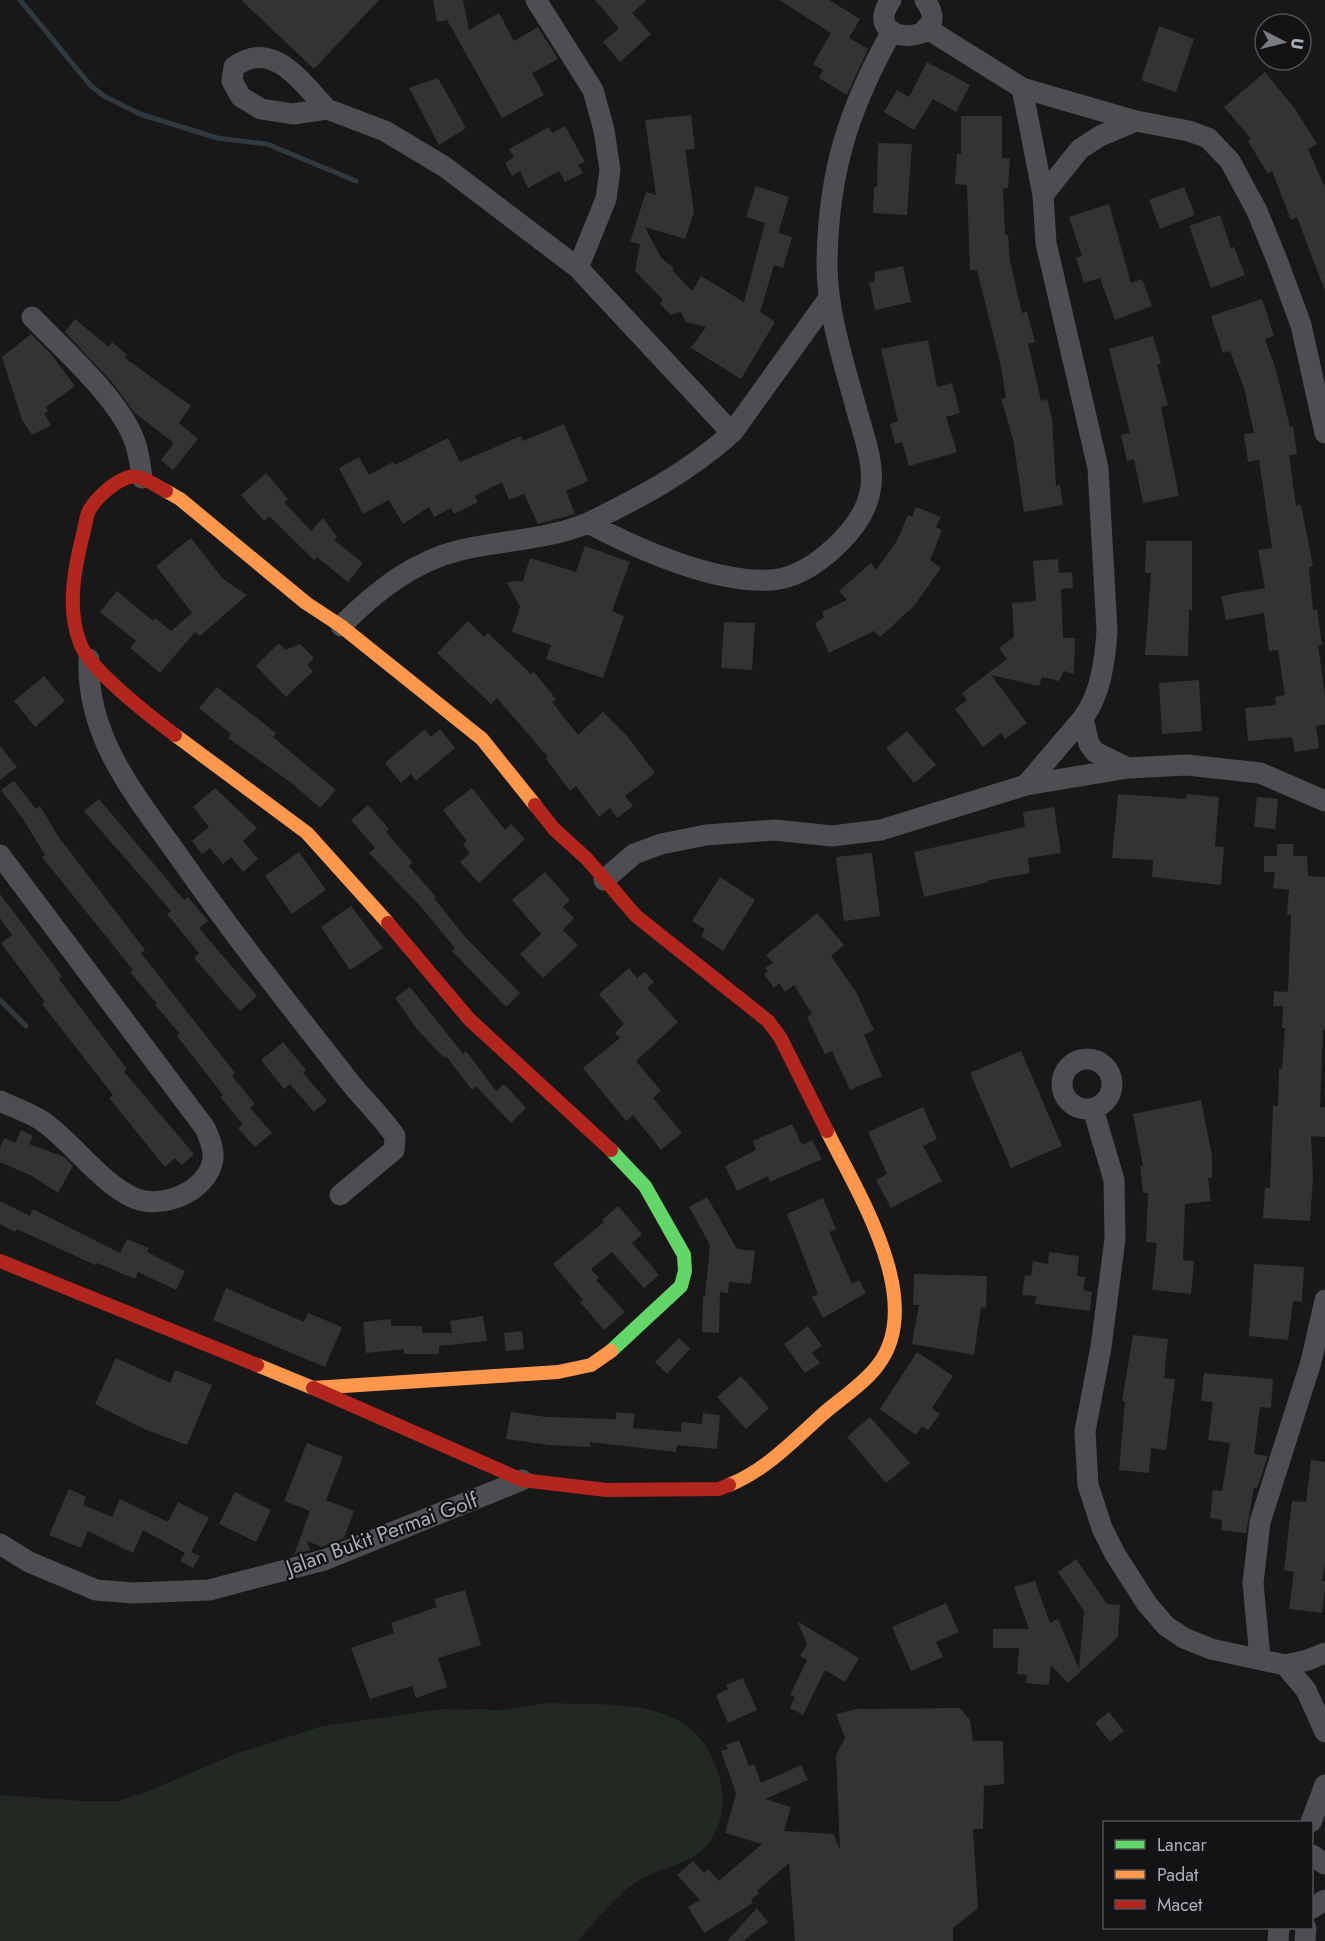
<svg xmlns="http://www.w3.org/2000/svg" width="1325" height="1941" font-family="Jost,sans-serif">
<rect width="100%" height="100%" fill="#181819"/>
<path fill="#222923" d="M547,1703C614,1706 697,1694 719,1776C725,1798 724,1821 710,1841C694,1865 657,1867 635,1883C615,1896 594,1924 577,1941H0V1795L82,1801H118L149,1791L235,1754L323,1726L443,1709L506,1710Z"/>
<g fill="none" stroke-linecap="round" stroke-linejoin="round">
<path stroke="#30393d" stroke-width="5" d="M20,0L91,86L104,96L140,114L217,138L267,144L356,181
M0,1000L26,1026"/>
</g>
<path fill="#333334" d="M241,0H379L314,69Z
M433,0H463L469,30L499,13L514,41L538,27L558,59L532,73L544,95L502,118L447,20L437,22Z
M595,0H647L632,13L651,34L620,62L603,42L619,28Z
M779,0H829L860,19L849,38L868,49L847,95L819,78L823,70L813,64L831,33Z
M1159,26L1194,39L1176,92L1141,80Z
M927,62L970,85L956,112L933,99L914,130L884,112L897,90L909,97Z
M1265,72L1295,109L1317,144L1308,149L1325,188V291L1297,217L1291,220L1272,171L1268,174L1248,141L1251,139L1224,107Z
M438,78L466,128L439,145L409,88Z
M691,115L695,149L685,150L694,212L685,239L645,227L661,258L674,268L672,270L692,291L701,276L744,302L765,223L746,217L756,186L789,197L778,233L792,237L783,268L774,265L760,312L775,322L741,379L691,348L706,327L686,322L681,312L671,315L660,304L663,300L635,271L640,244L630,242L646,192L656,195L645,120Z
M961,116H1002V158H1010L1008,188H1003L1005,235H1008L1010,261L1022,313L1027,312L1035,342L1028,344L1041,401L1047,399L1052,419L1056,486L1060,485L1063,505L1024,512L1013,439L1001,399L1006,398L1000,362L977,270H970L967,185L955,184L957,154H961Z
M565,126L585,162L578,165L583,173L565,182L559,171L528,188L520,171L512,176L505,163L514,157L509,149L549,127L552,133Z
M878,143L912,144L907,215L873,213L874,187H877Z
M1184,187L1195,215L1160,229L1149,200Z
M1109,204L1131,283L1142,279L1152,306L1115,320L1100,278L1084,283L1076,258L1082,256L1069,217Z
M1220,215L1231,248L1234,247L1245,275L1211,288L1189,226Z
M903,266L911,302L875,310L869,282H874L875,272Z
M1262,299L1274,336L1265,339L1276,370L1290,427L1293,426L1297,454L1289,455L1296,506L1301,505L1313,566L1309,567L1313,610L1317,609L1322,645H1318L1325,695V724L1316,726L1319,748L1295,752L1292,737L1248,741L1245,708L1276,705L1275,697L1285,695L1278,650L1269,651L1264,613L1226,620L1221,596L1265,588L1258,550L1272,548L1259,460L1248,462L1244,434L1254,433L1244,388L1230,351L1223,353L1211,316Z
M75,319L109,347L112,342L127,355L125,358L191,406L179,423L198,439L173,470L161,460L174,443L135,413L111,381L65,332Z
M31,334L51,354L75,386L46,407L48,412L44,413L51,425L32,435L22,420L2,357Z
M1153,336L1161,364L1157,365L1168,405L1161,407L1179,496L1143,503L1134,459L1127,461L1121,435L1130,433L1109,349Z
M928,340L937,387L952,383L960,413L946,417L957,452L909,466L902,442L895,444L890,424L898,421L881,349Z
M564,424L588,481L566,491L575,514L538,524L524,494L509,500L502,482L475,496L478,502L454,514L451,508L434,517L429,507L403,524L389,500L363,514L339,468L359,457L369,475L393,462L395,465L448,438L460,462L521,436L523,441Z
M266,473L288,499L284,502L311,531L323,518L337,537L334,540L363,563L348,582L317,557L314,560L269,516L264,521L241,495Z
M916,507L941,517L936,527L942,530L930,560L941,568L914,606L880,637L874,631L829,653L815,623L824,618L822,612L847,600L839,591L871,563L876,570L897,541L908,515L912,517Z
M191,538L223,579L247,595L200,636L195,632L160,673L130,648L136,641L100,612L117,591L153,621L155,618L171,631L192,613L156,566Z
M1146,541H1192V610H1189L1188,656L1145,655L1151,573H1145Z
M585,546L630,562L612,611L624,616L603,678L546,659L551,645L512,632L520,607L507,582L523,581L530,558L576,572Z
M1058,559L1059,573L1072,572L1073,588L1061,589L1063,638H1075L1074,674L1064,671L1059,681L1042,677L1039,686L991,675L1027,723L1005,739L1001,733L983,747L955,709L967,700L962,693L1007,659L999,648L1014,637L1012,603L1036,601L1033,561Z
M468,621L484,637L488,633L531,674L534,672L556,699L552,702L578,735L603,712L627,736L655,773L625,796L633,806L617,818L610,808L599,817L576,786L570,791L546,759L548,757L497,698L491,704L437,653Z
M724,622L755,623L752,670L721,668Z
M279,643L285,650L300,644L314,658L307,665L313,671L286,697L256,666Z
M44,676L65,701L35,727L14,701Z
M1199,680L1202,731L1162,734L1159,683Z
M217,687L276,733L273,737L336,790L320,808L293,784L228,738L231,734L199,708Z
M425,729L431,737L440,729L455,748L416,781L411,774L401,783L385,763Z
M907,731L936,765L914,783L886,748Z
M0,746L17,767L0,780Z
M14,781L36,809L40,806L58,836L145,950L141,953L235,1073L232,1076L255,1104L250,1108L272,1133L255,1147L238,1128L243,1124L220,1097L223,1095L177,1036L179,1033L155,1005L157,1004L130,972L133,970L42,857L45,855L23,819L1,790Z
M215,788L257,828L243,841L258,859L243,872L231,857L223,864L210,848L202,854L192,841L209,827L193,807Z
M472,788L505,830L511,824L525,839L479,883L460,862L470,853L463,845L467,841L443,810Z
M1118,794L1186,799L1187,794L1219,797L1215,846L1224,847L1221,885L1152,877L1153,860L1112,858Z
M1257,797L1278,799L1275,829L1254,827Z
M99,799L184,900L188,897L208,921L199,928L257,996L240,1011L194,958L199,953L167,914L171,911L84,811Z
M368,805L389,829L386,832L412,862L409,866L436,897L434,898L466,938L520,993L506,1007L452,951L455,948L422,908L369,853L375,848L351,820Z
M1054,807L1061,853L1028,858L1030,873L989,880V882L924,897L914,852L1025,827L1023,812Z
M1277,844H1294L1293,856H1307L1308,876L1325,877V1030H1323L1320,1107H1325V1137L1311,1136L1313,1177L1310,1221L1263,1218L1265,1188H1270L1273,1106H1278L1279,1069H1282L1285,1028H1282L1283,1006H1273L1274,991L1288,992L1291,915L1287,914L1289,890L1273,888L1275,872H1264V856H1277Z
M299,852L326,890L292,914L265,876Z
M872,853L880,916L844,921L836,857Z
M545,872L570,900L563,907L574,918L563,930L578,945L543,978L520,954L541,934L512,900Z
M720,877L755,900L723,951L701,936L705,929L692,921Z
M0,894L62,976L59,979L127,1069L124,1072L194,1154L182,1165L175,1158L165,1167L109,1098L113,1095L42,1004L45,1002L1,943L12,935L0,918Z
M351,906L383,948L350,970L321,927Z
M817,913L844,945L831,956L856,992L874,1030L864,1035L882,1076L850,1090L832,1051L825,1054L807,1017L812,1014L794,985L785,992L779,983L774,988L764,974L768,971L765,968L773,963L766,955Z
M629,968L637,978L645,972L654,982L647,988L678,1022L636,1061L661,1091L653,1098L682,1133L661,1150L633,1115L626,1121L583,1068L620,1038L615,1033L624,1024L599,994Z
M410,987L463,1054L466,1051L496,1091L504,1084L526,1108L511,1123L476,1086L472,1090L446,1056L444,1058L417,1029L395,998Z
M283,1042L306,1070L303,1073L327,1101L314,1112L290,1084L284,1089L261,1060Z
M1021,1051L1062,1146L1011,1168L970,1073Z
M1201,1100L1212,1156V1178H1208L1211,1201L1185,1204L1183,1260L1194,1261L1191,1294L1152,1290L1157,1243L1146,1242L1148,1193H1143L1140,1166H1143L1133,1114Z
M923,1107L937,1139L923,1146L942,1181L891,1208L876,1180L887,1174L868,1132Z
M792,1124L802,1145L812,1140L822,1159L770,1182L768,1176L737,1191L725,1166L756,1150L753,1141Z
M21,1130L33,1136L29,1144L64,1157L73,1166L58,1193L32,1176L0,1162V1148L4,1138L15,1143Z
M707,1197L737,1249L755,1251L751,1284L729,1282L728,1293L720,1292L719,1333L702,1332L703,1296H705L710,1245L689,1207Z
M823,1198L836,1229L829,1232L852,1284L859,1280L866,1293L823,1318L812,1297L818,1294L787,1214Z
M0,1201L30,1216L33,1209L120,1253L127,1239L149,1248L147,1252L185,1271L176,1290L138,1272L135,1279L97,1263L95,1265L17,1229L15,1232L0,1224Z
M618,1206L642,1234L632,1243L659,1275L644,1288L612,1252L591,1269L599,1278L596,1280L625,1312L604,1330L580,1302L583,1300L553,1264L604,1222L602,1220Z
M1049,1252L1079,1256L1077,1276L1085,1277L1083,1290L1092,1292L1090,1311L1035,1304L1036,1296L1022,1295L1025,1275L1031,1276L1033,1261L1048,1264Z
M1254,1264L1304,1267L1302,1302L1293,1301L1288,1340L1249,1336Z
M914,1274L987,1276L986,1308L981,1307L974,1355L912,1344L919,1305H913Z
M226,1288L304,1322L308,1313L342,1327L325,1367L213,1320Z
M483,1316L487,1341L439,1346V1354H404V1349L366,1353L363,1322L391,1319V1326H422V1333H452L450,1321Z
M808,1326L822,1346L812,1353L820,1363L805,1373L784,1344Z
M522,1331L524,1349L506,1351L504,1333Z
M1133,1335L1168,1339L1164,1378L1175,1379L1166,1450L1151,1448L1149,1473L1119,1470L1125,1402L1122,1401Z
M679,1338L690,1349L667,1374L655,1362Z
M917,1352L953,1376L932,1408L940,1414L928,1430L922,1426L916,1435L880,1409Z
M116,1358L170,1383L175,1370L212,1385L187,1445L144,1429L95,1404Z
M1204,1373L1273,1379L1271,1408L1260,1407L1254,1454L1268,1456L1257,1488H1254L1246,1533L1221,1530L1222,1520L1210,1518L1213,1490L1222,1491L1230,1443L1208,1440L1213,1402L1201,1401Z
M741,1376L769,1408L746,1429L717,1397Z
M511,1412L546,1417L616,1419V1412L635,1414L633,1428L681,1432L682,1422L702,1424L703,1413L720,1415L717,1449L677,1445L676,1452L590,1442V1447L549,1445L506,1439Z
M870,1417L910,1463L886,1483L847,1437Z
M307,1443L343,1457L326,1500L354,1511L344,1538L322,1547L307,1541L310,1550L294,1555L310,1511L284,1501Z
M1311,1460L1325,1462V1564L1322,1581H1325V1589L1322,1613L1289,1609L1294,1572L1284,1570L1292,1501L1306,1502Z
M69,1489L86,1497L83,1505L112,1517L120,1499L168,1522L178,1502L209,1518L191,1552L200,1556L193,1568L180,1561L185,1553L143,1530L133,1553L88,1531L81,1548L49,1535Z
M235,1492L271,1510L256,1542L219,1524Z
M1076,1559L1107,1604L1120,1605L1118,1637L1068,1683L1051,1665L1049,1685L1026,1683L1027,1675L1017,1674L1019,1648H993V1629H1029L1014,1587L1035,1581L1050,1623L1058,1619L1079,1669L1084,1611L1058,1572Z
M465,1590L481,1645L438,1658L447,1687L416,1698L412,1686L370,1699L351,1648L394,1633L391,1623L437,1607L434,1599Z
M946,1603L959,1632L936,1642L943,1657L911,1671L892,1627Z
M797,1621L859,1658L845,1682L825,1670L803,1715L790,1708L795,1697L790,1695L807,1660L800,1656L807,1644Z
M743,1678L757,1710L728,1723L716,1695L728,1689L726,1685Z
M960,1708L970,1720L973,1741H1003L1004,1784L984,1786L983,1829H973L978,1908L953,1928V1941H795L789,1863L757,1891L759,1893L751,1900L753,1903L704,1933L688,1907L700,1900L677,1875L693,1861L704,1873L708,1869L719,1881L762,1844L725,1833L736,1793L721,1751L728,1749L726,1745L739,1740L749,1766L754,1764L761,1783L801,1765L808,1780L765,1799L791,1807L784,1831L833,1834L840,1850L836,1755L845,1738L836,1714L857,1709Z
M1109,1712L1124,1731L1110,1742L1095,1723Z
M757,1908L768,1922L743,1941H727Z"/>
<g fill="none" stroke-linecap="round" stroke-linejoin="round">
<path stroke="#4d4e51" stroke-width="21" d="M536,0L593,90L604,130L610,170L606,199L578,268
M891,0C857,48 959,47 925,0
M926,28L1022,88L1043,195L1046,243L1098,468L1107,631C1105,660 1101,694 1083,718L1089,744L1095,752L1128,768L1187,765L1260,773L1325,801
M1022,88L1136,121
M327,109C301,82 273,38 234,67L232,81L241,97L261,109L293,114L327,109L385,131L445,167L578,268L732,433C687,473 641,497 588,523
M1043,195L1080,149L1100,136L1136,121L1189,131L1208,138L1230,161L1257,211L1277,260L1301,325L1325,433
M32,317C63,349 116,396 133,437C139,450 140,464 142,478
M732,433L829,298
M341,626C375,592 413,561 461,550C503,540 547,540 588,523C637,549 716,584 772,580C797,578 818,563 835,547C853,530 868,511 871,486C874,463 864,436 858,415C845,366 827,314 827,264C828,173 848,110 892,31
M89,659C86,738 136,796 180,858C233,934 291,1007 348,1080C363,1099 381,1116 395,1136L394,1150L340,1195
M1026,785L1128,768
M0,855L205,1128C209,1137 214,1148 213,1159C208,1192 160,1211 132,1197C99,1181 75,1145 45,1123C33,1114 15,1108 0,1101
M604,880L634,854L661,844L706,835L775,830L832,836L881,830L1026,785L1083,718
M1062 1084a25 25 0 1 1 50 0a25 25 0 1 1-50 0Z
M1093,1109L1114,1180L1115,1239L1101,1347L1085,1431L1088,1485L1102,1528L1115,1554L1147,1604L1166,1626L1184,1638L1211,1649L1285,1665L1308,1660L1325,1653
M0,1544L29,1562L96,1590L133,1593L209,1590L324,1560L522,1480
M1260,1658L1253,1583L1260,1522L1311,1362L1325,1300
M1285,1665L1306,1690L1325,1732
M1311,1822L1325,1785
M1312,1855L1325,1864
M1312,1908L1325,1900
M1278,1941L1279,1928
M1305,1941L1306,1928"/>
<path stroke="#63d668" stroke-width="14" d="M611,1351L681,1286L685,1271L684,1255L645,1186L611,1150"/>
<path stroke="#ff974d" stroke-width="14" d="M166,491L180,499L306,603L341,626L482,739L535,805
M175,735L307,833L388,923
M257,1365L313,1388L558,1372L591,1365L611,1351
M729,1485C766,1470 793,1441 823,1414C840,1399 864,1384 878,1365C927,1301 857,1192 827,1131"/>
<path stroke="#b3261e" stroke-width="14" d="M166,491C156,486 141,474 129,477C115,481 97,497 90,509C86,515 86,523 84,530C75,566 66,607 80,643C89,669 151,717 175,735
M535,805L554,829L587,859L636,916L768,1021L780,1037L827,1131
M388,923L469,1019L611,1150
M0,1261L257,1365
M313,1388L522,1480L606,1490L719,1489L729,1485"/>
</g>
<g text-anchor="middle" stroke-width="4.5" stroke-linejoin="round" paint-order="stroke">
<g font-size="21" fill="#abb0b8" stroke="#131315">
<text transform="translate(382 1534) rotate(-20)" y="7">Jalan Bukit Permai Golf</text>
</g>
</g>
<rect x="1103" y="1821" width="210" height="108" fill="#131315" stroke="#505256" stroke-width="1.5"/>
<rect x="1115" y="1840" width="30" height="9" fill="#63d668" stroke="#505256" stroke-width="1.5"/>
<text x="1157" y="1851" font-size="18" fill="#abb0b8">Lancar</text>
<rect x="1115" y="1870" width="30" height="9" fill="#ff974d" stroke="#505256" stroke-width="1.5"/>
<text x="1157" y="1881" font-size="18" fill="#abb0b8">Padat</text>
<rect x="1115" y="1900" width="30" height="9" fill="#b3261e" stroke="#505256" stroke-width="1.5"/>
<text x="1157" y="1911" font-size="18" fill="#abb0b8">Macet</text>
<g transform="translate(1283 42) rotate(97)"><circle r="28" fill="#131315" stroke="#505256" stroke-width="1.5"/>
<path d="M0-4.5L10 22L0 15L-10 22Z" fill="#787b80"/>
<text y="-9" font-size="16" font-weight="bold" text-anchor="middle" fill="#abb0b8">U</text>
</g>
</svg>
